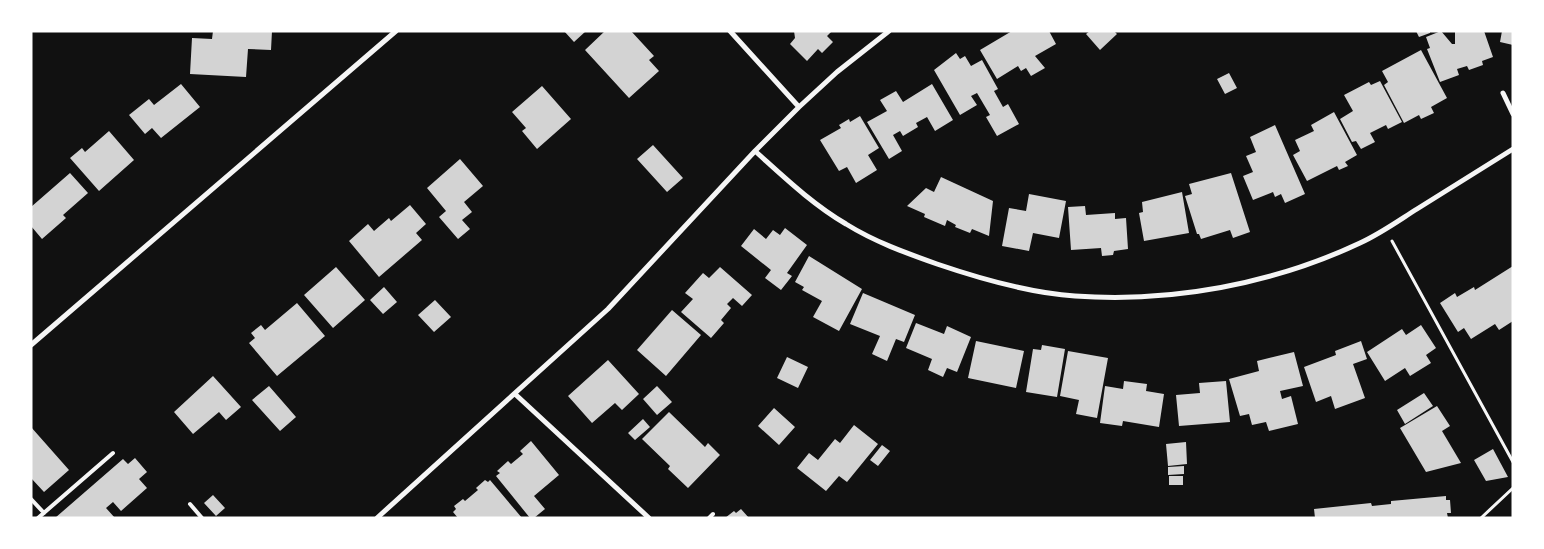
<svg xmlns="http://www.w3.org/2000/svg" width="1544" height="549" font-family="Quicksand,sans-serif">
<rect width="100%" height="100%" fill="#111"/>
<path fill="#d3d3d3" d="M213,31H272L271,50L248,49L246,77L190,74L192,38L212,39Z
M564,31H586L574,42Z
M605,31H631L654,56L649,60L659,71L629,98L585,50Z
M794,31H832L827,36L833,42L822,53L818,49L807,61L790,44L795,38Z
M1012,31H1049L1056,44L1035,56L1045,68L1031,76L1026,68L1021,71L1018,66L997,79L980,50Z
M1090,31H1114L1117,34L1100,50L1086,34Z
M1416,31H1430V33L1419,37Z
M1441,31L1452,44H1455V31H1484L1493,57L1482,61L1483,65L1469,70L1467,66L1457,69L1459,75L1440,82L1427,49L1430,48L1426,37Z
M1502,31H1513V45L1500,42Z
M1421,50L1447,98L1431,107L1434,113L1421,119L1419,115L1404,123L1384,85L1388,82L1382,71Z
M956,53L960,59L965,56L971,66L982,60L998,89L994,91L1003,107L1008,104L1019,124L997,136L986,117L990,115L977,93L971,96L977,105L960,115L934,70Z
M1229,73L1237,88L1225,94L1217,79Z
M1380,81L1402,122L1388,129L1386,125L1370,133L1375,142L1361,149L1356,141L1352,142L1340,119L1353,111L1344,95L1369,82L1371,85Z
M181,84L200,107L161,138L152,128L145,134L129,115L149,99L154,105Z
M932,84L953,120L935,131L927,117L916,123L918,127L903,136L900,131L893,135L902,151L889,159L867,122L887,111L880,100L896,91L903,102Z
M542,86L571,119L537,149L522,131L526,128L512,112Z
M1334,112L1357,155L1345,162L1348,166L1339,170L1337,166L1307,181L1293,155L1300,151L1295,140L1314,131L1311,125Z
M860,116L879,148L868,155L877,170L856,183L847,167L839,171L820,140L841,128L839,125L849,119L850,122Z
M1275,125L1305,194L1285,203L1281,194L1275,197L1273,192L1253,200L1243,176L1253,172L1246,156L1256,152L1250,137Z
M109,131L134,160L99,191L70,158L82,148L85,152Z
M653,145L683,178L667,192L637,159Z
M460,159L483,186L464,202L472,212L462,220L470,229L458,239L439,217L446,211L427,188Z
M70,173L88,193L63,215L66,218L42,239L31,226V207Z
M1231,173L1250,232L1233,238L1230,230L1201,239L1199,234H1197L1185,196L1192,194L1189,184Z
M941,177L993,201L989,236L972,229L970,233L955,227L956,225L947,220L945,226L924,217L925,214L907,206L926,188L934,192Z
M1182,192L1189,233L1144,241L1139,213L1143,212L1142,202Z
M1029,194L1066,201L1059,238L1033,233L1029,251L1002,246L1009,208L1026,211Z
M410,205L426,224L416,233L422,240L379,277L349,241L368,224L374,231L389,218L391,221Z
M1085,206L1086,215L1115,213V219L1126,218L1128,249L1114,251L1113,255L1102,256L1101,248L1071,250L1068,207Z
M785,228L807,245L787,273L792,276L781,290L765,278L771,270L741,246L754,229L766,239L773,230L780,235Z
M809,256L862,289L839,331L813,317L822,301L802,290L804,287L795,282Z
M1513,266V321L1499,330L1495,324L1471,339L1464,328L1458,332L1440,303L1455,293L1457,297L1474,287L1475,290Z
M336,267L365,300L333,328L304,295Z
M720,267L752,295L742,306L733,298L727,304L731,308L721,320L724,323L711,338L681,312L693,299L685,293L703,273L709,278Z
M384,287L397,302L383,314L370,300Z
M863,293L915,315L904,342L896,339L887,361L872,354L880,336L850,324Z
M435,300L451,317L434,332L418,315Z
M297,303L325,336L277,376L249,343L255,338L251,333L261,325L265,330Z
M672,310L701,335L666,376L637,350Z
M916,323L944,334L947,326L971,337L957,372L947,368L943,377L928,370L932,359L906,348Z
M1421,325L1436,348L1426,355L1431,363L1410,376L1405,368L1385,381L1367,352L1402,329L1406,335Z
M976,341L1024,351L1016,388L968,378Z
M1361,341L1367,359L1353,364L1365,398L1335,409L1331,396L1316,402L1304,367L1336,355L1335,351Z
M1042,345L1065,349L1057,397L1026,392L1033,349L1041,350Z
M1068,351L1108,358L1097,418L1076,414L1079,400L1060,396Z
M1294,352L1303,386L1280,391L1282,399L1291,396L1298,424L1269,431L1266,422L1252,425L1249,414L1240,416L1229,379L1259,371L1257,361Z
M787,357L808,367L798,388L777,378Z
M608,360L639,394L622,410L615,403L592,423L568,396Z
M213,376L241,407L226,420L219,412L193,434L174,412Z
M1124,381L1147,384L1146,391L1164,394L1159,427L1123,421L1122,426L1100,423L1105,386L1123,389Z
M1226,381L1230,422L1179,426L1176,395L1200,393L1199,383Z
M269,386L296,417L280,431L252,400Z
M657,386L672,402L657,415L643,399Z
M1424,393L1433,406L1405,424L1397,410Z
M1437,406L1450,426L1442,431L1461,463L1426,472L1400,428Z
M774,408L795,427L779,445L758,426Z
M669,412L705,447L708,443L720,455L688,488L668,469L670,466L642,439Z
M643,419L650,427L635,440L628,433Z
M854,425L878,444L847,482L839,476L826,491L797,468L809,453L818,460L835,439L840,443Z
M31,427L69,470L44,492L31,478Z
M531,441L559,475L534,496L545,509L534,518H530L496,476L500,473L497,471L508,461L511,464L523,454L520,451Z
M1186,442L1187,464L1168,466L1166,444Z
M882,445L890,451L878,466L870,460Z
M1493,449L1508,477L1486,481L1474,460Z
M135,458L147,472L139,479L147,488L121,511L113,502L106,508L115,518H55L123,459L128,464Z
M1184,466V474L1168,475V467Z
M1169,476H1183V485H1169Z
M485,480L488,482L490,480L522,518H458L453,512L456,509L454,506L463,499L465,501L478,490L476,488Z
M213,495L225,508L216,516L204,503Z
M1446,496V500H1450L1451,513H1447L1448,518H1315L1314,509L1371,503L1372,506L1391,504V501Z
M741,509L749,518H725L734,511L736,513Z"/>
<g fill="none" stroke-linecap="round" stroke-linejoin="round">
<path stroke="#f5f5f5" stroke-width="3" d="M1392,241L1513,462
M1481,518L1513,488"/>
<path stroke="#f5f5f5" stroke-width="4" d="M31,499L44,513
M190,504L202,518
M38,518L113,453
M709,518L713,514"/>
<path stroke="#f5f5f5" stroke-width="5" d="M730,31L799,107
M1503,93L1513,114
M755,151C784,177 812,204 846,224C875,242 906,253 937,264C981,279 1029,293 1075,296C1171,303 1273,284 1360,243C1380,234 1398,221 1417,209C1449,189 1481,169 1513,149
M31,345L396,31
M515,394L649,518
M377,518L608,309L755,151L799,107L837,72L889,31"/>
</g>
<rect width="1544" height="549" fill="none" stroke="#ffffff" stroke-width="65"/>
</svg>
